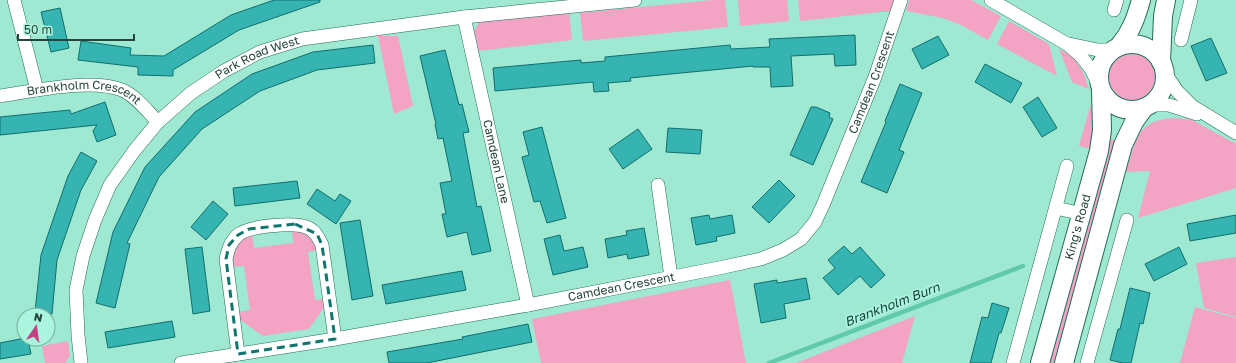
<svg xmlns="http://www.w3.org/2000/svg" width="1236" height="363" font-family="'Golos Text',sans-serif">
<rect width="100%" height="100%" fill="#9fe8d1"/>
<path fill="#f3a3c4" d="M712,0H725L728,27L583,41L580,13Z
M738,0H787L789,21L740,26Z
M798,0H895L891,12H881L800,21Z
M909,0H971L1001,16L988,40L961,25L943,18L906,11Z
M569,13L572,40L477,51L473,33L480,21Z
M1009,21L1049,44L1057,76L997,44Z
M378,36H398L413,106L394,114Z
M1059,49L1073,57L1083,72L1089,89L1072,82Z
M1109 77a23 23 0 1 1 46 0a23 23 0 1 1-46 0Z
M1091,103L1093,127L1091,149L1079,146Z
M1175,118L1192,120L1236,144V188L1138,218L1150,171L1126,172C1136,140 1136,120 1175,118Z
M1110,139L1116,141L1054,363H1048Z
M292,230C309,231 311,236 318,250L308,252L315,300L325,299L326,305L309,329L263,336L239,319L238,312L250,310L244,266L233,267C231,252 236,238 252,234L254,248L293,243Z
M1236,257V317L1204,308L1196,263Z
M730,280L746,363H541L532,319Z
M1195,307L1236,318V363H1180Z
M915,316L902,363H796Z
M68,341L70,356L65,363H45L42,346Z"/>
<g fill="none" stroke-linecap="round" stroke-linejoin="round">
<path stroke="#60c9ac" stroke-width="4.5" d="M769,363L1023,266"/>
</g>
<path fill="#36b4b2" stroke="#106e6c" d="M274,0H320V2L239,30L173,70V76L138,75V67L78,60L81,41L131,48L130,55L164,56L231,15Z
M60,8L69,48L51,52L41,12Z
M855,35L856,65L835,66L834,54L791,56L793,86L771,87L770,67H753V66L630,78L631,81L608,83L609,91L594,92L593,82L495,91L493,68L581,60V63L605,61V57L730,45L731,49L770,47L769,39Z
M938,36L949,55L922,69L912,49Z
M1211,38L1227,73L1206,81L1191,46Z
M373,45L375,63L317,70L260,91L202,129L159,177L127,243L130,244L115,308L96,303L113,232L145,167L195,112L252,74L313,52Z
M445,50L459,105L462,104L469,132L463,133L477,207L481,206L491,251L472,255L467,232L447,237L442,214H446L440,183L452,181L443,138L438,139L435,124H436L420,56Z
M985,64L1022,83L1011,103L975,82Z
M900,84L922,93L899,150L904,152L887,193L861,182L886,122L885,121Z
M1038,97L1057,128L1042,137L1023,107Z
M105,102L116,135L97,142L93,131L97,125L0,135V117L70,110L71,114Z
M811,107H816L830,113L829,117L833,119L813,165L790,155Z
M542,127L566,218L547,223L540,201L534,202L522,157L529,155L523,132Z
M668,128L702,130L700,154L666,152Z
M638,129L652,149L623,169L609,149Z
M81,152L97,161L81,190L57,260L52,314L35,312L41,255L68,176Z
M779,180L795,196L769,223L752,207Z
M297,181L300,198L235,206L233,188Z
M317,189L335,201L340,194L351,201L336,224L307,204Z
M213,201L228,214L206,240L191,227Z
M709,215L710,219L732,215L735,233L716,237L717,241L696,245L691,218Z
M1236,215V233L1190,241L1187,224Z
M360,220L373,296L352,300L340,223Z
M644,228L649,255L628,259L627,254L608,258L605,239L627,235L626,231Z
M560,235L564,251L583,247L588,267L553,275L544,239Z
M844,246L852,254L860,247L885,275L871,288L860,276L838,295L823,278L835,268L828,260Z
M202,247L210,311L193,314L185,249Z
M1179,247L1187,264L1154,281L1145,264Z
M462,271L466,290L386,304L382,285Z
M806,278L810,299L784,304L786,318L761,323L754,284L777,280V283Z
M1130,288L1150,293L1143,324L1140,323L1131,363H1123L1110,360L1118,329H1120Z
M992,303L1009,308L1001,333H999L991,363H970L982,317L988,318Z
M172,321L175,337L108,348L105,332Z
M528,324L532,342L427,363H389L387,352L463,339L462,337Z
M20,339H28L31,354L0,359V343Z"/>
<g fill="none" stroke-linecap="round" stroke-linejoin="round">
<g stroke="#216d5a" stroke-width="14">
<g id="street">
<path d="M14,0L37,90"/>
<path d="M991,0L1067,44L1080,55L1091,69L1099,85"/>
<path d="M1114,10L1117,0"/>
<path id="s1" d="M464,17L528,305"/>
<path d="M1181,40L1191,0"/>
<path d="M1069,44L1098,50H1113"/>
<path d="M1165,73L1177,91L1192,106L1236,133"/>
<path id="s2" d="M0,96C34,91 90,78 122,90C136,96 147,111 158,122"/>
<path d="M1149,105H1169L1197,114"/>
<path d="M658,185L671,277"/>
<path d="M1056,208L1082,214"/>
<path d="M238,354L226,259C228,250 230,242 238,235C248,226 294,222 306,227C315,230 318,237 322,245L335,339"/>
<path id="s3" d="M81,363L78,335L76,290L83,256L95,220L110,185L134,151L158,122L191,93L224,71L260,52L302,39L464,17L635,0"/>
<path id="s4" d="M181,363L335,339L528,305L719,268L761,259L783,250L801,239L815,222L823,205L875,77L901,0"/>
<path d="M1013,363L1067,166"/>
<path d="M1087,363L1127,220"/>
</g>
</g>
<g stroke="#216d5a" stroke-width="20">
<g id="secondary">
<circle cx="1132" cy="77" r="33"/>
<path d="M1119,46C1131,32 1136,18 1141,0"/>
<path d="M1161,62L1163,16L1166,0"/>
<path id="s5" d="M1040,363L1099,151L1102,130L1101,90"/>
<path d="M1064,363L1123,145L1134,122L1144,108"/>
</g>
</g>
<use href="#street" stroke="#fff" stroke-width="13"/>
<use href="#secondary" stroke="#fff" stroke-width="18"/>
</g>
<path fill="none" stroke="#0f766e" stroke-width="3" stroke-dasharray="8 5" stroke-linejoin="round" d="M295,224L317,234L322,245L335,339L238,354L226,259L229,245L238,235L249,229Z"/>
<g text-anchor="middle" stroke-width="3.5" stroke-linejoin="round" paint-order="stroke">
<g font-size="12" fill="#25443b" stroke="#abf5de">
<text dy="4" stroke="none"><textPath href="#s3" startOffset="383">Park Road West</textPath></text>
<text dy="4" stroke="none"><textPath href="#s4" startOffset="807">Camdean Crescent</textPath></text>
<text dy="4" stroke="none"><textPath href="#s2" startOffset="86">Brankholm Crescent</textPath></text>
<text dy="4" stroke="none"><textPath href="#s1" startOffset="148">Camdean Lane</textPath></text>
<text dy="4" stroke="none"><textPath href="#s5" startOffset="141">King's Road</textPath></text>
<text dy="4" stroke="none"><textPath href="#s4" startOffset="447">Camdean Crescent</textPath></text>
</g>
<g font-size="13" font-style="italic" fill="#164438" stroke="#abf5de">
<text transform="translate(892 304) rotate(-21)" y="5">Brankholm Burn</text>
</g>
</g>
<g transform="translate(36 327) rotate(13)"><circle r="19" fill="#abf5de" stroke="#75ae9d"/>
<path d="M0-3L7 15L0 10L-7 15Z" fill="#c43f83"/>
<text y="-6" font-size="11" font-weight="bold" text-anchor="middle" fill="#25443b">N</text>
</g>
<path d="M18 34v6h116v-6" fill="none" stroke="#25443b" stroke-width="2"/>
<text x="24" y="34" font-size="12" fill="#25443b" stroke="#abf5de" stroke-width="3" paint-order="stroke">50 m</text>
</svg>
